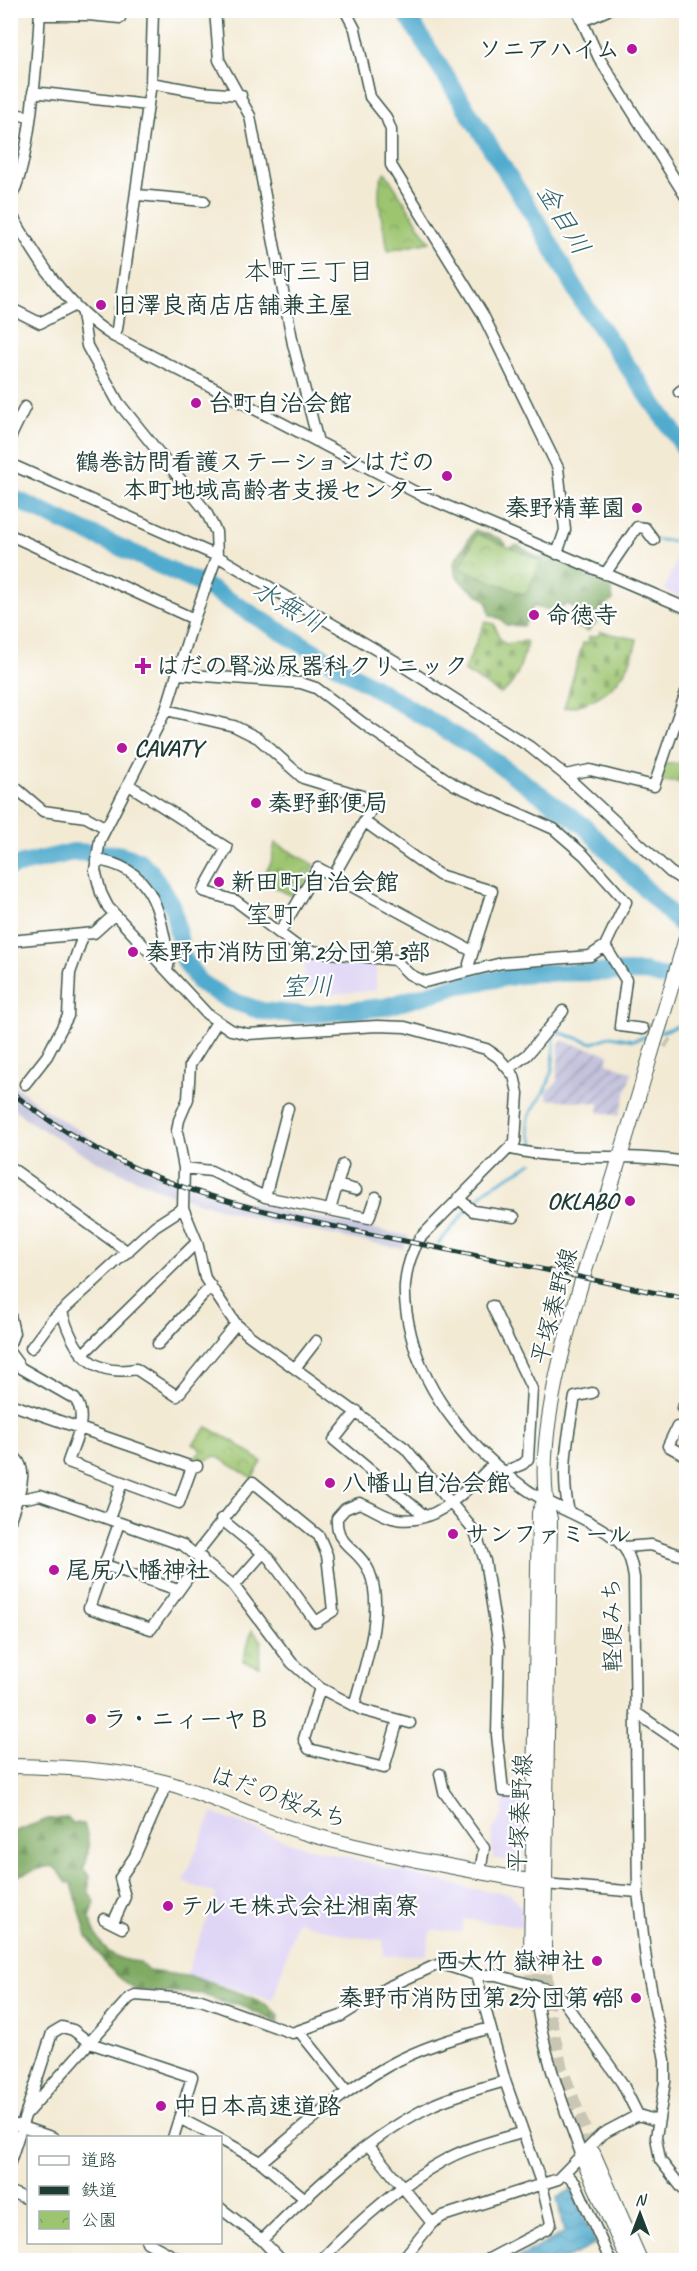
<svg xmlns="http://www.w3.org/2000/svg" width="697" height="2271" font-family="Caveat,'Klee One',sans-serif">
<defs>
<pattern id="industrial-furrows" width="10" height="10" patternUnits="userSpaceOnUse" patternTransform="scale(1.5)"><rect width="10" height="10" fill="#c3c1db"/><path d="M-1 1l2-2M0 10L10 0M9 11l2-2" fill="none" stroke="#9e9eb2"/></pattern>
<pattern id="forest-firs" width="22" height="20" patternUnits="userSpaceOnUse" patternTransform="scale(1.5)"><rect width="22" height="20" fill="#7eaa62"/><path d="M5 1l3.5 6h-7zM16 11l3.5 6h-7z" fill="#678c52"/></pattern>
<pattern id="cemetery-stones" width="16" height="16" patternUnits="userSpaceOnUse" patternTransform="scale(1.5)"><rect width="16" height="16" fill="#9dc570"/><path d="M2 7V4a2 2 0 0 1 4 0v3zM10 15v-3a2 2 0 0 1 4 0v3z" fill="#7fa15d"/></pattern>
<pattern id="park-crowns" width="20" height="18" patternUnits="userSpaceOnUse" patternTransform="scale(1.5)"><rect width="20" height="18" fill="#9dc570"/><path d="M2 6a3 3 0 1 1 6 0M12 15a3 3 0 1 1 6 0" fill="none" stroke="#7fa15d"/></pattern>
<pattern id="water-waves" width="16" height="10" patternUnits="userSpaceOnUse" patternTransform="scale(1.5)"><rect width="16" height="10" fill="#51abce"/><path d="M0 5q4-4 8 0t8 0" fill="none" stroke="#438ca8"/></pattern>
</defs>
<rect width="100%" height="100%" fill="#fff"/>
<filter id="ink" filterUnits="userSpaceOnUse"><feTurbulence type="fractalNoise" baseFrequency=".0167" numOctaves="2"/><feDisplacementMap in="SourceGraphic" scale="12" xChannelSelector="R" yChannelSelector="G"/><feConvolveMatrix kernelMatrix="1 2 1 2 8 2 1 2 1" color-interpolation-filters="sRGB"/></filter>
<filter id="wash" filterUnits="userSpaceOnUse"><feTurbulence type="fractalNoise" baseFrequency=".008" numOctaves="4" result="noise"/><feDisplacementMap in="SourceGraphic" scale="24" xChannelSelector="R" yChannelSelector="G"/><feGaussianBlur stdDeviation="1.35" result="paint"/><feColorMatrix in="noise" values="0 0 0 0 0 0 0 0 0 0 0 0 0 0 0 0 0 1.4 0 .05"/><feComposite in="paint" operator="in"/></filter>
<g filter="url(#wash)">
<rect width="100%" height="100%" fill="#f3ead4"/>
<path fill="#dfd5f5" d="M686,549V598L664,590L676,561L674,557Z
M305,954L376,962V990L326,995V988H304Z
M503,1796L525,1797V1851L511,1861L493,1858L491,1833L503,1814Z
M212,1813L294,1844L469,1888L511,1894L523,1910L522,1927L464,1919L462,1932L431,1930L426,1955L384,1956L383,1940L347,1936L297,1921L273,2000L186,1974L217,1894L183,1882Z"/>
<path fill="url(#industrial-furrows)" d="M563,1041L609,1054L607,1063L632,1072L619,1116L598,1112L599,1103L547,1099V1091L557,1082L559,1043Z"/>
<path fill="#c3c1db" d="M10,1082L43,1108L103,1146L169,1179L276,1210L409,1236L403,1249L275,1224L167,1193L98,1162L30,1122L11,1106Z"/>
<path fill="url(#forest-firs)" stroke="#4e744b" stroke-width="1.5" d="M475,530L501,539L506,544L504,550L517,545L538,557L552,558L582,570L585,577L601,581L611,588L613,600L593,616L596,623L588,631L576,627V609L568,604C557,610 544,611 533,606L524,626L506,625L501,619L490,615L487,601L463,584L455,574L454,562Z
M68,1818L73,1823L84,1824C89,1837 91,1857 83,1868L89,1876V1893L95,1902L90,1918C99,1947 109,1960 140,1962L149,1971L193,1977L246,1995L267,2005L279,2016L278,2023L238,2004L224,2003L202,1994L137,1990L121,1979L107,1966L87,1936L72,1884L67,1883C63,1878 59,1870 54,1867C47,1863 23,1877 11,1876L10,1833L48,1819Z"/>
<path fill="url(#cemetery-stones)" stroke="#5e8152" stroke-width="1.5" d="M485,622L494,624L500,639L505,644L526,641L527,644C521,663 518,682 501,694L464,671Z
M601,632L637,639C630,677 603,703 564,708L583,643H588L589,637L597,636Z"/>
<path fill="url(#park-crowns)" stroke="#5e8152" stroke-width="1.5" d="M385,172L430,242L388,251C385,231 371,186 385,172Z
M477,534L542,561L525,595L460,568Z
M684,763L686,782H658L665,764Z
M275,843L315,865L296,898L261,880L271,863Z
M207,1427L234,1442L262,1462L252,1478L216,1456L195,1464L190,1462L200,1453V1448L193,1444Z
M252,1630L262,1641L259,1666L243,1661Z"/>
<path fill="url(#water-waves)" stroke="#387481" stroke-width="1.5" d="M572,2190L596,2244L563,2260H514L564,2233L557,2197Z"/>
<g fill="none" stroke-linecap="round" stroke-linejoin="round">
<path stroke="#51abce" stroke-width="3" d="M658,540L686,542
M661,1032L686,1023
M537,1149C516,1112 537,1112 549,1081C554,1065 554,1050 554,1034L558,1032L593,1043L611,1036L633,1040L652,1035
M472,1206L487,1189L532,1163
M439,1243L467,1210"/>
<path stroke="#51abce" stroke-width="18" d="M404,10L537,221L582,301L686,450
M10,497L205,586L479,750L583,825L686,930
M10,867L73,852L117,854L138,860L150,871L173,907L183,958L199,982L229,1000L262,1011L305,1015L385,1007L460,985L532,973L644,972L686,982"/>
</g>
</g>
<g filter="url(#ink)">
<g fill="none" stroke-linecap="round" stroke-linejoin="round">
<path stroke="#c9c7b4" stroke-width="10" stroke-dasharray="10 5" stroke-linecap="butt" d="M643,1029L658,1030L660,1038L669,1044"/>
<path stroke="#c9c7b4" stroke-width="14" stroke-dasharray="14 7" stroke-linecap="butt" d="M531,1953L533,1996
M544,1953L548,2012L561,2069L593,2153"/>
<g stroke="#3f574c" stroke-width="13">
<path id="minor" d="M215,10L219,60L250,116L293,344L318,442
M345,10L355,29L370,97L386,117L391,130V165L482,313L558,468L565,530L557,554
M577,10L599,58L686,197
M40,15H88L120,18
M583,21L608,10
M151,83L201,92L241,95
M33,92L148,105
M10,113L30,117
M138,195L204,201
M10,198C30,171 38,48 40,10
M10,212C38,260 65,306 113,336L421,495L686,608
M10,308L40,323L73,306
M82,314L87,346L118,402L205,510L216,532L217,556L194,619L166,710L100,840L95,870L101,893L108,907L207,1014L231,1030L248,1034L377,1026L405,1027L486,1049L498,1057L514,1076L518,1093L515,1142L420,1238C401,1271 402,1298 411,1335C427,1399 473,1451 526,1489C552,1508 606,1523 624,1548C631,1557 632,1567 634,1578L638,1892L647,1968L665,2060V2082L656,2137L660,2160L686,2193
M113,336L117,329L151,83L153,10
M679,392L686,387
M10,438L25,407
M10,464L217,556L395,661L530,747L565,775L670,872L686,882
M10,535L194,619
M605,574L637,527L645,528L654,540
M166,710L234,726L258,738L303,778L362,796L372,808L334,875
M565,775L590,770L654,786L686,692
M10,783L43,811L86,817L106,828
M129,785L227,848L203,891L236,901L302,950L395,960L409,974L425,982L502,963L590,956L605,946L626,902L584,855L554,829L455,785L372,730L316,688L301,683L178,674
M365,822L439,875L492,891L469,964L470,970
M96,860C154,867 160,913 169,961L167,971
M280,932L318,868L472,951
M10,941L94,933L114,915
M605,946L626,980L620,1026L643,1029
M217,1022L190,1065L188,1099L179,1120L177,1131L184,1168L183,1208L197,1242L205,1278L236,1324L250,1336L405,1448L475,1532L485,1561L499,1647L497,1735L503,1791L540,1793
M509,1068L527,1055L563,1011
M25,1084L47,1056L68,1016L70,973L83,936
M511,1149C568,1163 628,1152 686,1162
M10,1167L128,1252
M184,1168L211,1171L265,1197L369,1218L376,1197
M337,1185L356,1190
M265,1197L288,1108
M458,1198L473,1211L514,1217
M330,1210L343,1165
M492,1306L532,1389L528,1459L523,1464L504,1472
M62,1312C74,1352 91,1377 136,1369L177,1396L236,1324
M10,1315L14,1333L10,1343
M158,1344L211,1286
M31,1348L51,1321L155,1226L183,1208
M10,1353L21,1368L75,1399C89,1417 74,1443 68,1462L179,1503L192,1467
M82,1355L197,1242
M296,1367L316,1341
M10,1401L13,1405L192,1467L197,1466
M682,1408L686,1409
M357,1411L334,1440L425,1516
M677,1427L668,1446L686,1456
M10,1454C34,1467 16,1500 10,1520
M17,1496L26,1498L40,1495L183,1545L234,1586L292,1663L320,1688L362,1710L410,1723
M569,1512C560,1474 568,1435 575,1397L592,1393
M109,1519L122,1483
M117,1529L89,1608L151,1629L202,1558
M624,1547L651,1545L686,1557
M200,1549L253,1482L319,1536L327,1555L333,1611L316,1622L269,1558L221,1519
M105,1565L178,1590
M234,1586L263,1553
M320,1688L304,1739L309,1749L384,1768L398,1720
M354,1706C364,1667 386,1611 369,1571C359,1548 335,1546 337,1518L345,1509L359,1503C372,1507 383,1517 397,1519C436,1526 468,1488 494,1464
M635,1712L686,1747
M440,1774L444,1792L484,1848L480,1872
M544,1884L638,1892
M104,1919L122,1928
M113,1923L125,1897L120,1878L135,1856L167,1783
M476,1975L505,2081L542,2185L551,2223L548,2228L487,2260
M535,1986C540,2046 561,2100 582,2156
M299,2031L347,2091
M26,2114L129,1998L135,1995L201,2000L292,2033L341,2016L386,1988L434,1966L442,1964L476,1975H496L557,1992L622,2083L638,2115
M179,2118L218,2138
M10,2123L54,2138
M220,2139L261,2162L304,2198
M369,2146L432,2223
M10,2162L52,2033L62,2027L73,2030L90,2043L192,2077L173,2138
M261,2162C301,2129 340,2093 386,2067C419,2048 454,2038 490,2028
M566,2173L576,2184L610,2260
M10,2192L28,2199
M220,2208L262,2240L281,2260
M262,2240C313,2189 370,2135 435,2104C458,2094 482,2088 505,2081
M147,2242L180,2260
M321,2260C355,2225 399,2185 443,2161C467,2147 495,2141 521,2133
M402,2260L432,2223L443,2216L558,2179L602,2134L638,2115L658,2121"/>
</g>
<g stroke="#3f574c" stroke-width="16">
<path id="major" d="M661,1022L686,938
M10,1766C63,1767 117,1769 168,1783C216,1797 261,1821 309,1834C386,1856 466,1869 544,1884
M531,1953L539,1513L545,1500
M544,1953L550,1519C528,1440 578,1294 602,1215C620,1158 637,1101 654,1044
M593,2153L640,2260
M585,2163L628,2260"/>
</g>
<use href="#minor" stroke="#fff" stroke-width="10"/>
<use href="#major" stroke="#fff" stroke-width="14"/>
<g stroke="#1f3d34" stroke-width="5">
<path id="rail" d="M10,1091C130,1190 258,1211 405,1241C499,1261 593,1279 686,1299"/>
</g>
<use href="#rail" stroke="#fff" stroke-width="3" stroke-dasharray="9" stroke-linecap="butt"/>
<g stroke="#3f574c" stroke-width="16" stroke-linecap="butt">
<path id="major-bridge" d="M654,1044L661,1022"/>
</g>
<use href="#major-bridge" stroke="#fff" stroke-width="14"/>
</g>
</g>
<g fill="#b5179e" stroke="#fff" stroke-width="2">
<circle cx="632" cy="49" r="6"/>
<circle cx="101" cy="305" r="6"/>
<circle cx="196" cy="403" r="6"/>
<circle cx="447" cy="476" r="6"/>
<circle cx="637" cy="508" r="6"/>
<circle cx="534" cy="615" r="6"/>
<path d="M140 657h6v6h6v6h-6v6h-6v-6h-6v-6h6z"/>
<circle cx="122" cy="748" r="6"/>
<circle cx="256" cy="803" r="6"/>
<circle cx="219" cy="882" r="6"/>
<circle cx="133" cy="952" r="6"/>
<circle cx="630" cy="1201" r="6"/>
<circle cx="330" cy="1483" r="6"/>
<circle cx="453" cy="1534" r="6"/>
<circle cx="54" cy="1570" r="6"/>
<circle cx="91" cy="1719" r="6"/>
<circle cx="168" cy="1906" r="6"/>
<circle cx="597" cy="1961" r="6"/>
<circle cx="636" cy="1998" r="6"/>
<circle cx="161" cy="2106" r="6"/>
</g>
<g text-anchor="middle" stroke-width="4.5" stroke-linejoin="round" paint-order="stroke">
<g font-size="24" font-weight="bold" fill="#1f3d34" stroke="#fff" text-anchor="start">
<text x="620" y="57" text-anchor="end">ソニアハイム</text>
<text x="113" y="313">旧澤良商店店舗兼主屋</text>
<text x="208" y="411">台町自治会館</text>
<text x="435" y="470" text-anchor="end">鶴巻訪問看護ステーションはだの<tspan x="435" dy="28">本町地域高齢者支援センター</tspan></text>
<text x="625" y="516" text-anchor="end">秦野精華園</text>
<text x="546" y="623">命徳寺</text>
<text x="156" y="674">はだの腎泌尿器科クリニック</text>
<text x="134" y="756">CAVATY</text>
<text x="268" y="811">秦野郵便局</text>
<text x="231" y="890">新田町自治会館</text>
<text x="145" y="960">秦野市消防団第2分団第3部</text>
<text x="618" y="1209" text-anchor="end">OKLABO</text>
<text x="342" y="1491">八幡山自治会館</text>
<text x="465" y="1542">サンファミール</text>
<text x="66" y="1578">尾尻八幡神社</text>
<text x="103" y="1727">ラ・ニィーヤＢ</text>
<text x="180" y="1914">テルモ株式会社湘南寮</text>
<text x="585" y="1969" text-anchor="end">西大竹 嶽神社</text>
<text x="624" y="2006" text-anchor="end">秦野市消防団第2分団第4部</text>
<text x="173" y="2114">中日本高速道路</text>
</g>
<g font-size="24" fill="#1f3d34" stroke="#fff">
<text transform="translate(554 1306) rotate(-75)" y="8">平塚秦野線</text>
<text transform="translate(612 1625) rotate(-91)" y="8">軽便みち</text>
<text transform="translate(279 1797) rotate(19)" y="8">はだの桜みち</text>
<text transform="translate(520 1813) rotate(-87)" y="8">平塚秦野線</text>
</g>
<g font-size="26" font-style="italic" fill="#30646a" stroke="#fff">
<text transform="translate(564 219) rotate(59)" y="9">金目川</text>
<text transform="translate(289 606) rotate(31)" y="9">水無川</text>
<text transform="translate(307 986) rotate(-1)" y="9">室川</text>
</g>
<g font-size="26" fill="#1f3d34" stroke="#fff">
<text x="309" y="280">本町三丁目</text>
<text x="272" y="923">室町</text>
</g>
</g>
<rect width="697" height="2271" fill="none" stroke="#fff" stroke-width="36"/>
<rect x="27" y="2136" width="195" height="108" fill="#ffffff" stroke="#a5b1ae" stroke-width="1.5"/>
<rect x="39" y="2156" width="30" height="9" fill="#ffffff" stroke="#a5b1ae" stroke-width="1.5"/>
<text x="81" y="2166" font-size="18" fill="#1f3d34">道路</text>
<rect x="39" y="2186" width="30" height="9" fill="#1f3d34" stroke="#a5b1ae" stroke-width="1.5"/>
<text x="81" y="2196" font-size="18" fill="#1f3d34">鉄道</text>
<rect x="39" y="2211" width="30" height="18" fill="url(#park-crowns)" stroke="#a5b1ae" stroke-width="1.5"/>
<text x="81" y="2226" font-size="18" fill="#1f3d34">公園</text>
<g transform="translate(640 2214)" stroke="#ffffff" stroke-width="4.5" paint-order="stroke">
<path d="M0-4.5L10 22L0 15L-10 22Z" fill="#1f3d34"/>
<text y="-9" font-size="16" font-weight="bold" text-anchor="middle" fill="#1f3d34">N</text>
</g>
</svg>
